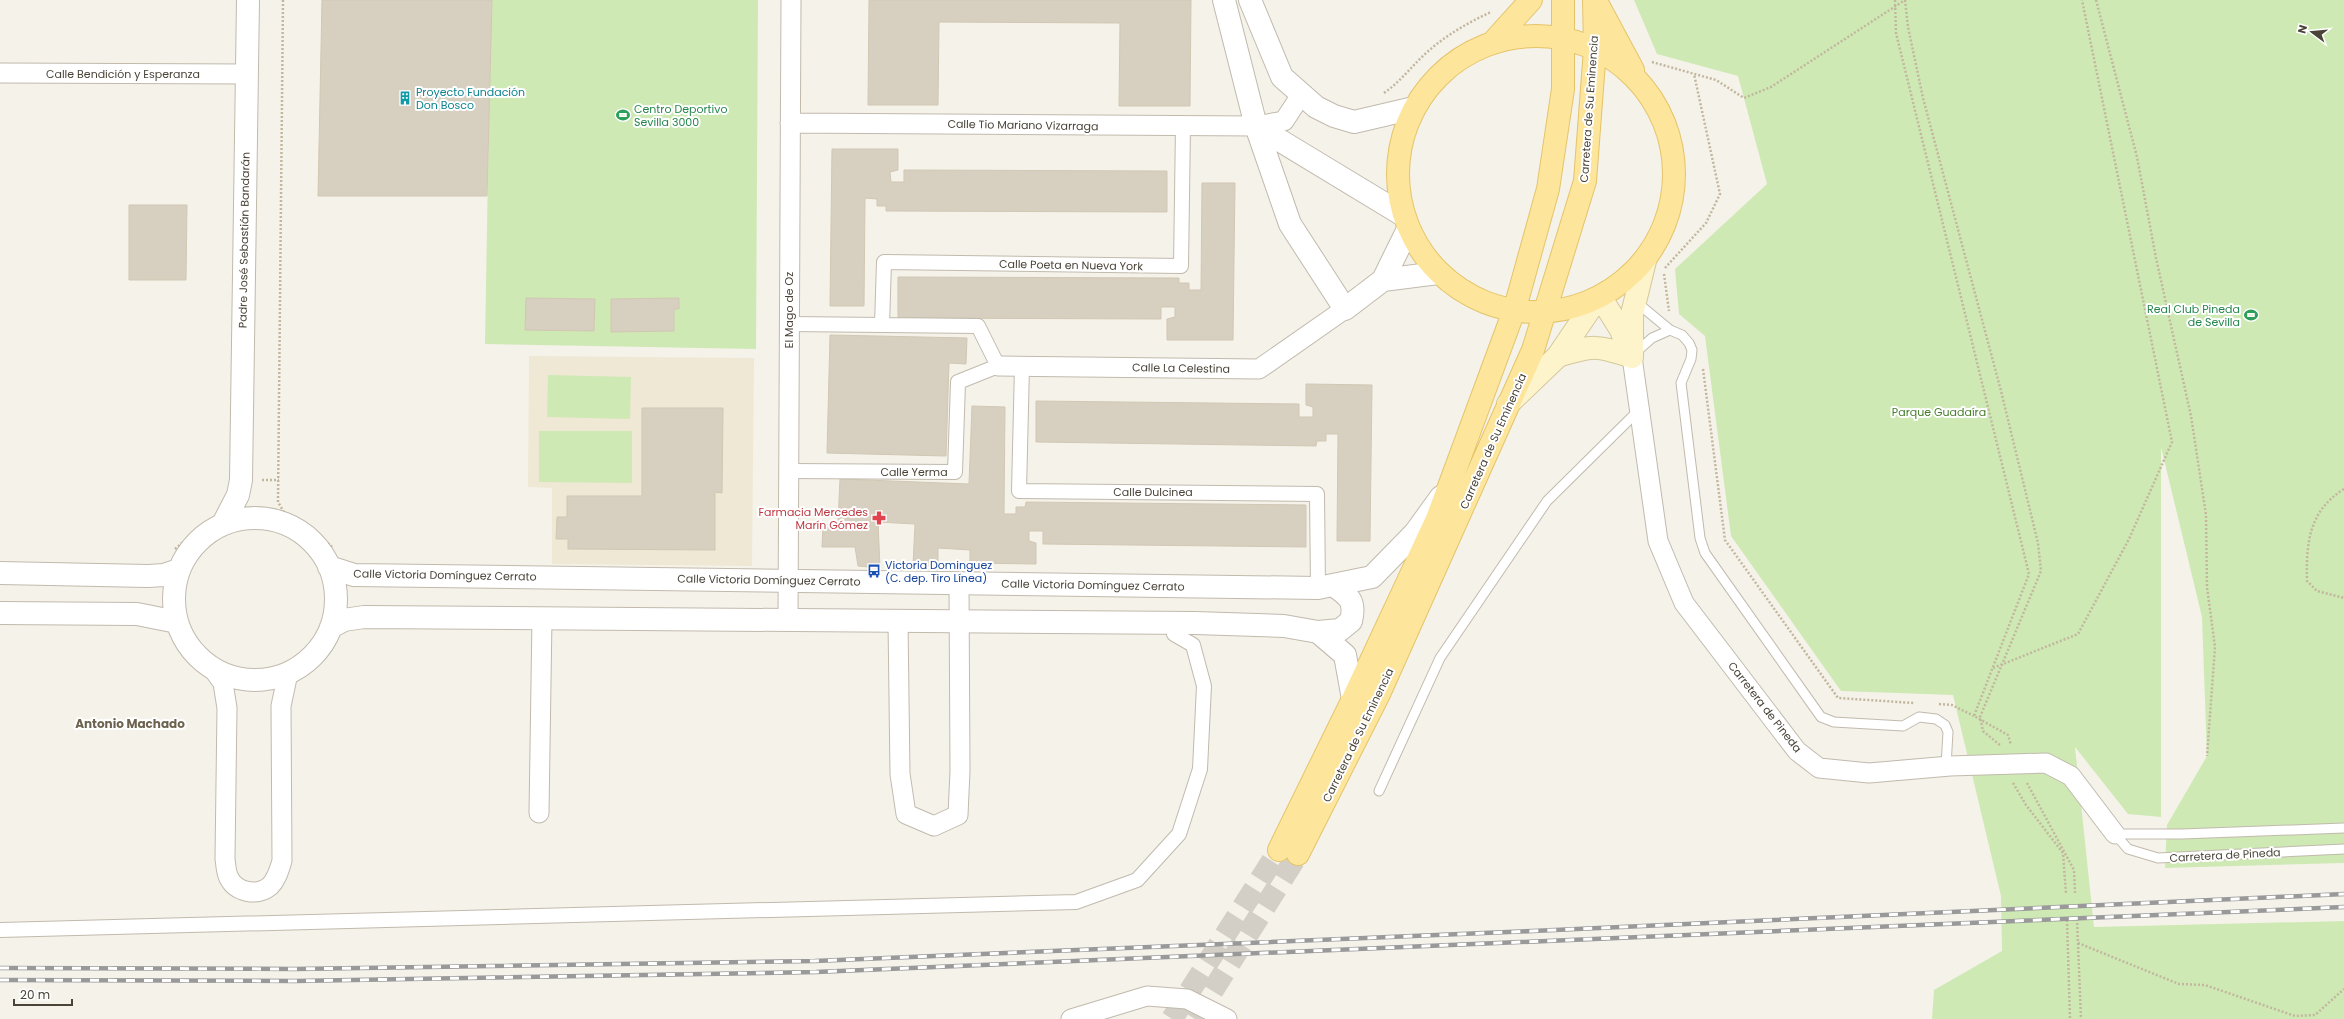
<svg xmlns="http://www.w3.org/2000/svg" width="2344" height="1019" font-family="Poppins,sans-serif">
<rect width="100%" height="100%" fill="#f5f2ea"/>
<path fill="#eee8d5" d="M529,356L754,358L752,566L552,564V488L528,487Z"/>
<path fill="#cfe9b4" d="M491,0H758L756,349L485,344Z
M1634,0H2344V863L2165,868L2167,825L2207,756L2202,617L2161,447V817L2128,814L2075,747L2094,927L2344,921V1019H1932L1934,990L2002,951L2001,896L1953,695L1841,691L1731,536L1705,336L1679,314L1675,269L1767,184L1738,76L1657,54Z
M548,375L631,377L630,419L547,417Z
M539,431H632V483L539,482Z"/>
<path fill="#d7cfc0" stroke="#d1c7b3" d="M322,0H492L487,196H318Z
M869,0H1191L1190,106H1119L1120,23L939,22L938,105H868Z
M832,149H898V170L890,172L891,182H904V170L1167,171V212L886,211V206H877V199L865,198L864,306H830Z
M1202,183H1235L1233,340H1167V319L1175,317V307H1161V319L898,318V277L1179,278V283H1189V290H1201Z
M129,205H187L186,280H129Z
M526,298L595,299L594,331L525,330Z
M679,298V309H674V331L611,332V299Z
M830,335L967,338L966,364L949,363L946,456L827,453Z
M1306,384L1372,385L1370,541H1337L1338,434H1326V441H1317L1316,446L1036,442V401L1299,404V417H1313V407L1306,405Z
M972,406L1005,407L1004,514H1016V507H1025L1026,502L1306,505V547L1043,544V531H1029V541L1036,543V564L970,563V550L938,548V566H913L915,524L878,522L880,568L858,566L855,547H822L823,525L838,523L840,479L969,484Z
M642,408H723L722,493L715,492V550L568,549V539H556L557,517H567V496H642Z"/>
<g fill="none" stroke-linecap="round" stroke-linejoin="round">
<path stroke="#d3cfc6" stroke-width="22" stroke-dasharray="22 11" stroke-linecap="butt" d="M1172,1019L1279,850
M1195,1019L1298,854"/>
<g stroke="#c1baad" stroke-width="11">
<path id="service" d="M1635,301L1670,330L1682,335L1689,343L1692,350L1691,359L1681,383L1700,538L1705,553L1821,717L1834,722L1903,726L1919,717L1936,719L1945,725L1948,732L1946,766
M1635,353L1652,338L1670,330
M1379,791L1440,658L1547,501L1639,410
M2115,834L2128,849L2158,858L2344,849
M2115,834H2182L2344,828"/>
</g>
<g stroke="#c1baad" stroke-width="16">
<path id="pedestrian" d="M882,325L884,262L1181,266L1183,126
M1022,366L1019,491L1317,494L1318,588
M788,471L955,472L958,382L998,366L978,326L789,324
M0,930L1076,902L1137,880L1179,834L1200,769L1204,686L1193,645L1174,634"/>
</g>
<g stroke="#c1baad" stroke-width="21">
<path id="minor" d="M0,73L247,74
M790,123L1256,126L1284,121L1301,95
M1632,357L1658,541L1684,603L1797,751L1819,768L1869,773L1950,766L2046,763L2071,776L2115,834
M998,366L1259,369L1345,309
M788,620L791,0
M898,621L900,774L906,814L934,826L958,815L960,771L959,583
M213,669L223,683L227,708L225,859C226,865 226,873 229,878C236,892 257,897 270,886C277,879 279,870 282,861L281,706L288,673
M539,813L542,618
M1071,1019L1147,996L1187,999L1227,1019"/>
</g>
<g stroke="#c1baad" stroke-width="24">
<path id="tertiary" d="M1224,0L1256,126L1290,224L1345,309L1383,280L1408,229
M1250,0L1282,77L1316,107L1334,116L1354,122L1414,108
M1256,126L1403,215
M1383,280L1438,273
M174 599a81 81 0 1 1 162 0a81 81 0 1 1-162 0Z
M223,524L238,495L241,480L248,0
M329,567L354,575L1318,588L1372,577L1415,533L1441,497
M0,573L148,576L164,575L179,570
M0,613L137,614L177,622
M331,627L344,620L364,617L1195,623L1284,626L1318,632L1345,655L1353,699
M1318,632L1340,630L1351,621C1356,601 1349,596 1333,585"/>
</g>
<g stroke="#d4c79a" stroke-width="24">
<path id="secondary" d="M1601,298L1621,330L1629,351
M1558,356C1594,345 1596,345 1632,357
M1632,357V314L1645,261
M1508,404L1558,356L1596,300"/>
</g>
<g stroke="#e4c46a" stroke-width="24">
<path id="primary" d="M1596,1L1633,70
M1398 174a138 138 0 1 1 276 0a138 138 0 1 1-276 0Z
M1493,42L1531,0
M1279,850L1353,699L1437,519L1515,308L1548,189L1563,89V0
M1298,854L1379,694L1533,350L1585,181L1595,49L1594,0"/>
</g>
<path stroke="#c2b79e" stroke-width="2.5" stroke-dasharray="2 2" stroke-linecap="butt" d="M283,0L278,502L285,514L314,530L332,547
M1895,0L1896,33L2029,574L1974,716L2008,735L2011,745
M1905,0L1908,27L1923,98L2001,391L2038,543L2041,571L1980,717L1983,731L2001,746
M2096,0L2137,157L2156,258L2191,416L2206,515L2207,587L2215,647L2207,756
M1652,62L1716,80L1744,98L1771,87L1905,0
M1384,93C1400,82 1410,68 1424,55C1443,37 1467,23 1491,12
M1665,268L1706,223L1720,194L1694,74
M1664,274L1669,311
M1703,369L1725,540L1838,698L1914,703
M262,480H279
M2344,489C2309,511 2306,542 2307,581L2317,591L2344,598
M175,549L203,525
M1993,668L2078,634L2129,539L2172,442L2082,0
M1939,704L1952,705L1974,716
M2013,783L2026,805L2063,853L2066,894
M2027,783L2074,870L2075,893
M2077,919L2081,1019
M2067,920L2070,1019
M2078,943L2179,984L2205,985L2295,1016L2315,1015L2344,989"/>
<use href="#service" stroke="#fff" stroke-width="9"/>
<use href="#pedestrian" stroke="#fff" stroke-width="14"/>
<use href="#minor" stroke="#fff" stroke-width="19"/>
<use href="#tertiary" stroke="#fff" stroke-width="22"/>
<use href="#secondary" stroke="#fef4cb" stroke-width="22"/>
<use href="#primary" stroke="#fde59b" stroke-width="22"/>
<g stroke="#999" stroke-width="4.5">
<path id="rail" d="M0,968L295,969L815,961L1533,931L2344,894
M0,980L295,981L816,972L2344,907"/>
</g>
<use href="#rail" stroke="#fff" stroke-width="3" stroke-dasharray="9" stroke-linecap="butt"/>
</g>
<defs>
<g id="building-bare" transform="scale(1.08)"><path d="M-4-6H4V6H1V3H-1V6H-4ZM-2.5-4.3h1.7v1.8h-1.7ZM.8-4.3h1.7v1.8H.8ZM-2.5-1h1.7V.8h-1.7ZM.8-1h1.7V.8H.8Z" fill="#0f9aa8" stroke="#fff" stroke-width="2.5" paint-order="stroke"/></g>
<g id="stadium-bare" transform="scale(1.08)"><path d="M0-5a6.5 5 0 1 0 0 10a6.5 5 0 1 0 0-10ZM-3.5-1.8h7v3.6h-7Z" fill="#2e9e5b" stroke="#fff" stroke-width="2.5" paint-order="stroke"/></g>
<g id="pharmacy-bare" transform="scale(1.08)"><path d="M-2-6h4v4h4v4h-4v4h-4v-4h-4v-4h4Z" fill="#e0444e" stroke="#fff" stroke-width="2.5" paint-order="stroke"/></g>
<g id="bus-bare" transform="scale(1.08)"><path d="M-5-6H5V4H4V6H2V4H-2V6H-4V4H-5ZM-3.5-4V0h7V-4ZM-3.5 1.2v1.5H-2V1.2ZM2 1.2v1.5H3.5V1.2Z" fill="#1a4fb4" stroke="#fff" stroke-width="2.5" paint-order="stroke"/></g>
</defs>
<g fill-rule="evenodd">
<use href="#building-bare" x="405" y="98"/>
<use href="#stadium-bare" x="623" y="115"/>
<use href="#stadium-bare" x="2251" y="315"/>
<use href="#pharmacy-bare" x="879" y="518"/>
<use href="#bus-bare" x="874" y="571"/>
</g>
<g text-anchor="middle" stroke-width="4" stroke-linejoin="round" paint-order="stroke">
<g font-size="11" fill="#494338" stroke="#fff">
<text x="123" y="78">Calle Bendición y Esperanza</text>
<text transform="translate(1589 109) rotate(-86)" y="4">Carretera de Su Eminencia</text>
<text transform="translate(1023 125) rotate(1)" y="4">Calle Tio Mariano Vizarraga</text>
<text transform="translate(244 240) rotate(-89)" y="4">Padre José Sebastián Bandarán</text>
<text transform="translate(1071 265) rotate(1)" y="4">Calle Poeta en Nueva York</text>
<text transform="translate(789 310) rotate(-90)" y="4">El Mago de Oz</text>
<text transform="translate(1181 368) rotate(1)" y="4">Calle La Celestina</text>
<text transform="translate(1493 441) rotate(-66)" y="4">Carretera de Su Eminencia</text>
<text x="914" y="476">Calle Yerma</text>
<text x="1153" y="496">Calle Dulcinea</text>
<text transform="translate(445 575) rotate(1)" y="4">Calle Victoria Domínguez Cerrato</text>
<text transform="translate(769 580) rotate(1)" y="4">Calle Victoria Domínguez Cerrato</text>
<text transform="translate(1093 585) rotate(1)" y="4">Calle Victoria Domínguez Cerrato</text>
<text transform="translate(1765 707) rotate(52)" y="4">Carretera de Pineda</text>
<text transform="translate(1358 735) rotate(-64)" y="4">Carretera de Su Eminencia</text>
<text transform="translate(2225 855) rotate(-3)" y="4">Carretera de Pineda</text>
</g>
<g font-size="11" fill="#0d838f" stroke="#fff" text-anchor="start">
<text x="416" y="96">Proyecto Fundación<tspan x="416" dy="13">Don Bosco</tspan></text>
</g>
<g font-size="11" fill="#27864d" stroke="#fff" text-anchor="start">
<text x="634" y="113">Centro Deportivo<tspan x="634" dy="13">Sevilla 3000</tspan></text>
<text x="2240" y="313" text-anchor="end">Real Club Pineda<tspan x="2240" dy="13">de Sevilla</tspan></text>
</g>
<g font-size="11" fill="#467c2b" stroke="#fff">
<text x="1939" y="416">Parque Guadaíra</text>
</g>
<g font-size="11" fill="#be3a42" stroke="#fff" text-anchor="end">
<text x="868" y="516">Farmacia Mercedes<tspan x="868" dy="13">Marín Gómez</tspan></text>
</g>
<g font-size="11" fill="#164399" stroke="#fff" text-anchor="start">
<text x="885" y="569">Victoria Dominguez<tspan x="885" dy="13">(C. dep. Tiro Línea)</tspan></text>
</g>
<g font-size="12" font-weight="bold" fill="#6c624f" stroke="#fff">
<text x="130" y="728">Antonio Machado</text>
</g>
</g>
<g transform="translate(2312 32) rotate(286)" stroke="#ffffff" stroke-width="3" paint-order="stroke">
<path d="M0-3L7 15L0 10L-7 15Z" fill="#494338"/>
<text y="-6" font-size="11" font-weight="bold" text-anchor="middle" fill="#494338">N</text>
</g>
<path d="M14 999v6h58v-6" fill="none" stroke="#494338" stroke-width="2"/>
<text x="20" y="999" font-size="12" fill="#494338" stroke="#ffffff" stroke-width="3" paint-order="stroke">20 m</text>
</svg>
